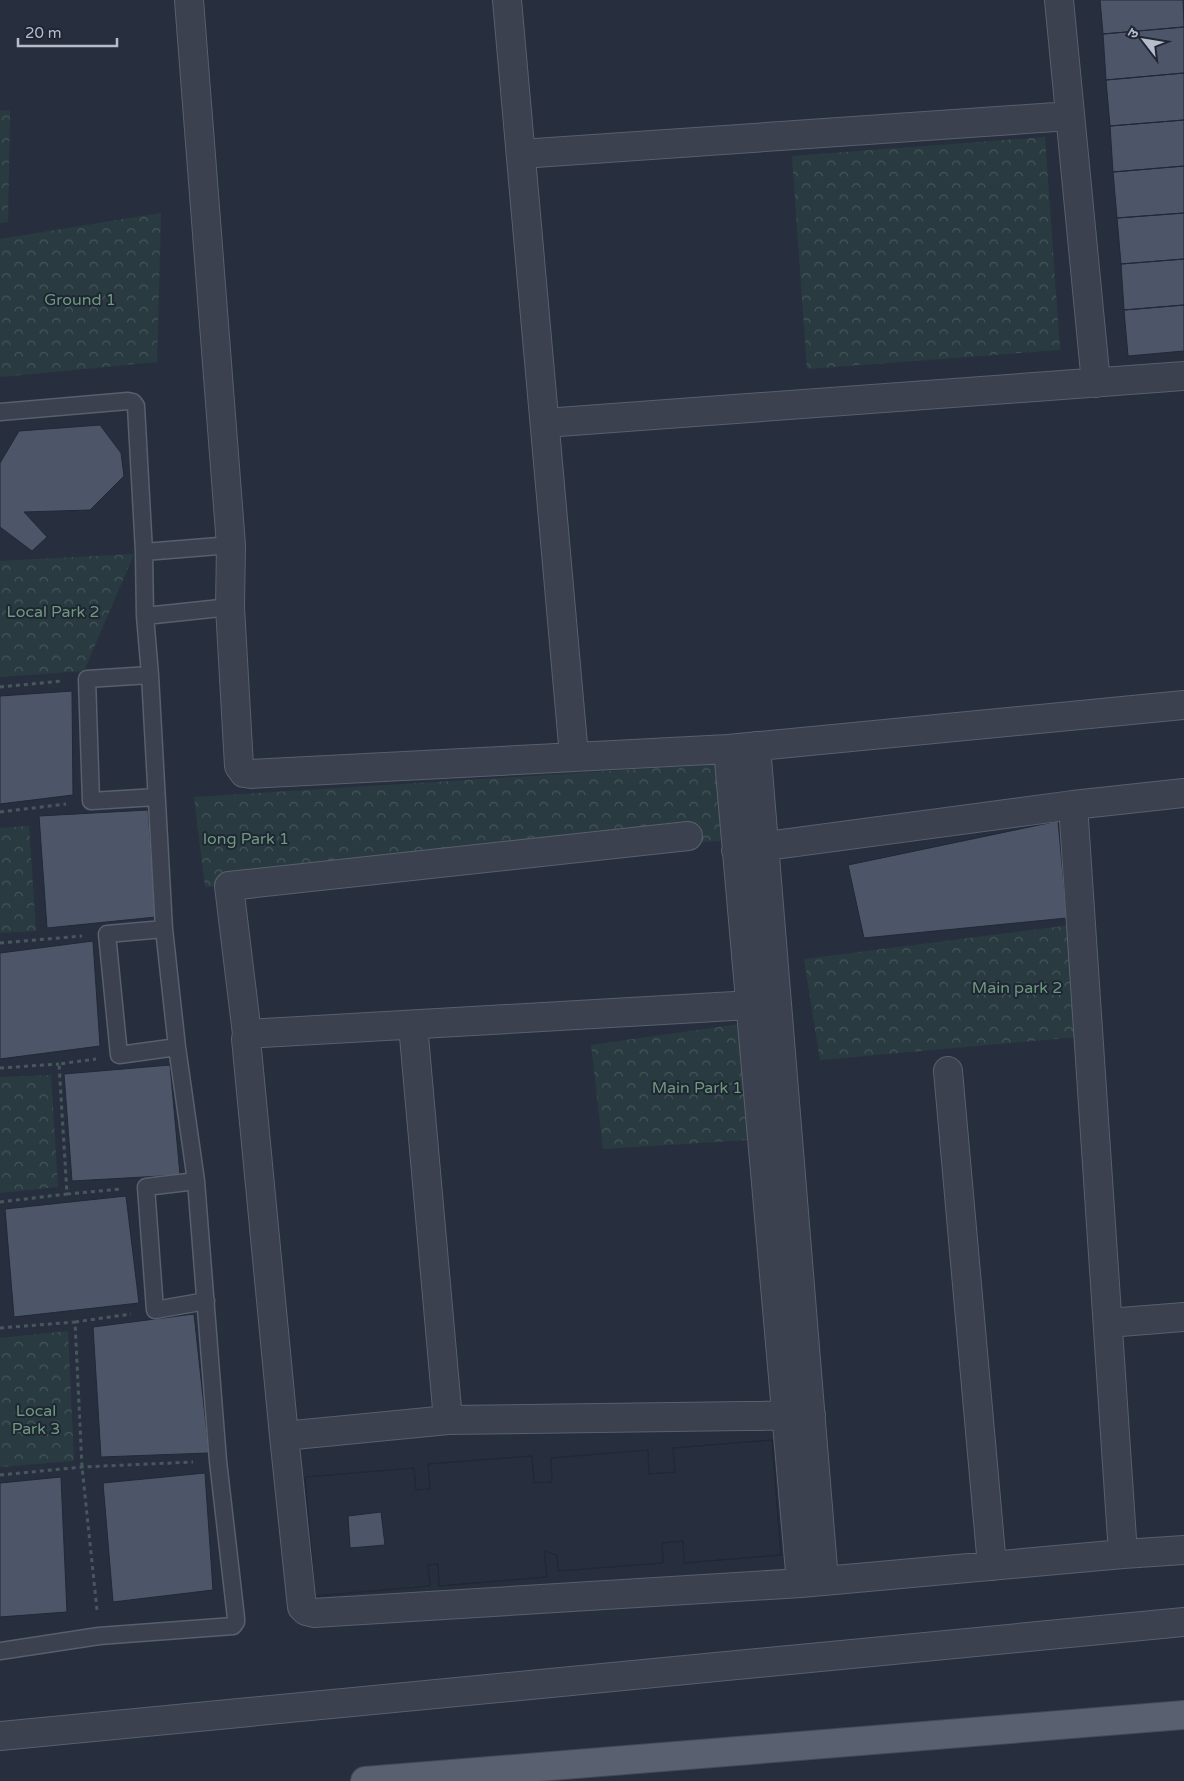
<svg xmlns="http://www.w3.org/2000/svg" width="1184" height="1781" font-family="'Varela Round','Noto Sans Devanagari',sans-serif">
<defs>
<pattern id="park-crowns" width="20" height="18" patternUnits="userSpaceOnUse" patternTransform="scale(1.25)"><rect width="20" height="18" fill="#293b40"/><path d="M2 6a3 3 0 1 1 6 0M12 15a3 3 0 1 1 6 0" fill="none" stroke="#46555a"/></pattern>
</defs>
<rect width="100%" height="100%" fill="#272f3f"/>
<path fill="url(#park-crowns)" d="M0,110L10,111L8,222L0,223Z
M1045,137L1060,350L807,369L792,156Z
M161,213L157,362L0,377V239Z
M134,554L84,671L0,677V561Z
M722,764L730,840L205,887L194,797Z
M29,826L36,931L0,933V828Z
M1071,925L1078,1037L820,1060L804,959Z
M747,1023L763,1139L603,1149L591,1045Z
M51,1075L58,1187L0,1193V1077Z
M68,1331L74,1461L0,1467V1338Z"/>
<path fill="#4d5568" stroke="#212836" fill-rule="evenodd" d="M1100,0H1183L1184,27L1103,34Z
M1184,27V73L1106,80L1103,34Z
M1184,73V120L1110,126L1106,80Z
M1184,120V166L1113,172L1110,126Z
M1184,166V213L1117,218L1113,172Z
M1184,213V259L1121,264L1117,218Z
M1184,259V305L1124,310L1121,264Z
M1184,305V351L1128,356L1124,310Z
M100,425L121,453L124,476L90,510L24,512L47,537L32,551L0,527V463L19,431Z
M72,691L73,795L0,804V696Z
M148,810L156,917L47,928L39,816Z
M1058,821L1067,918L864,938L848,865Z
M93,941L100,1046L0,1059V953Z
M170,1065L180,1175L72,1181L64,1074Z
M126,1196L139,1303L14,1317L5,1209Z
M194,1314L209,1453L101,1457L93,1327Z
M772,1440L781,1555L684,1563L683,1541L662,1543L663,1563L558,1571L557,1555L544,1551L547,1577L439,1586L438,1564L428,1565L430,1586L315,1596L305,1477L414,1468L416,1490L430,1489L428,1464L532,1456L534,1483L552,1482L551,1458L648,1450L649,1474L675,1472L673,1448ZM381,1512L385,1545L350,1548L348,1516Z
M772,1440L781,1555L684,1563L683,1541L662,1543L663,1563L558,1571L557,1555L544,1551L547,1577L439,1586L438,1564L428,1565L430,1586L315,1596L305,1477L414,1468L416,1490L430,1489L428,1464L532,1456L534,1483L552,1482L551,1458L648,1450L649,1474L675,1472L673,1448Z
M205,1473L213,1590L113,1602L103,1483Z
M61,1477L67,1612L0,1617V1483Z"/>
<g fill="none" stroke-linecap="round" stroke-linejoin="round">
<g stroke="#585f6d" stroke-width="19">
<path id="service" d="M0,412L128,401L133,402L136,406L144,552L145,616L150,675L164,929L177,1047L196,1181L218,1461L236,1618V1622L233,1626L99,1636L0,1651
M144,552L231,545
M145,616L230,607
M150,675L87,679L91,801L156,797
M164,929L107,934L119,1055L177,1047
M196,1181L146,1187L155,1310L206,1301"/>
</g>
<g stroke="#585f6d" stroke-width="30">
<path id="minor" d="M189,0L231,545L230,607L239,766L244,773L251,774L728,749L1184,705
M507,0L574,756
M1059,0L1096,383
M521,154L1070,116
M545,423L1184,376
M756,746L824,1581
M728,749L801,1583
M1073,805L1184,793
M688,836L229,886L247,1034L246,1039L284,1436L448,1420L811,1415
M413,1025L448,1420
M247,1034L768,1004
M948,1071L992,1566
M1108,1323L1184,1317
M284,1436L302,1607L306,1611L314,1613L801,1583L1123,1554L1073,805L736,850
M1123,1554L1184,1550"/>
</g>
<g stroke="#585f6d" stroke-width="30">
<path id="tertiary" d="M0,1736L1184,1622"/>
</g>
<g stroke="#444a58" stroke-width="30">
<path id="primary" d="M365,1781L1184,1715"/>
</g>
<path stroke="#47585d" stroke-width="3" stroke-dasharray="4 4" stroke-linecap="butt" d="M0,687L62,681
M0,812L66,804
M0,943L82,936
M0,1068L59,1064
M67,1194L121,1189
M0,1202L67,1194L59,1064L96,1059
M75,1322L131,1314
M0,1328L75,1322L82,1467L97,1610
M0,1475L82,1467L193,1462"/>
<use href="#service" stroke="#3b414f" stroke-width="16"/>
<use href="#minor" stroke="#3b414f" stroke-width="28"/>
<use href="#tertiary" stroke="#3b414f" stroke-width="28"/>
<use href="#primary" stroke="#59606f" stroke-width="28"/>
</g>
<g text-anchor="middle" stroke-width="4" stroke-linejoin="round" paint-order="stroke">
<g font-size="16" fill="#6f997d" stroke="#1f2634">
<text x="80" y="305">Ground 1</text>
<text x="53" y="617">Local Park 2</text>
<text x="246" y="844">long Park 1</text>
<text x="1017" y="993">Main park 2</text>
<text x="697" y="1093">Main Park 1</text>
<text x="36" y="1416">Local<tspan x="36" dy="18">Park 3</tspan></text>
</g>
</g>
<g transform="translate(1144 40) rotate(301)" stroke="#1f2634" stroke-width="4" paint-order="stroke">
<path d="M0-4L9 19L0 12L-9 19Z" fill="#b7bcca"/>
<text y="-8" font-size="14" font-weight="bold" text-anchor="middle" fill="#b7bcca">उ</text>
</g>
<path d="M18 38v8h99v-8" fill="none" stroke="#b7bcca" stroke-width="2.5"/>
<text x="25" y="38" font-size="15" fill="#b7bcca" stroke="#1f2634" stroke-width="4" paint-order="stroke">20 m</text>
</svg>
